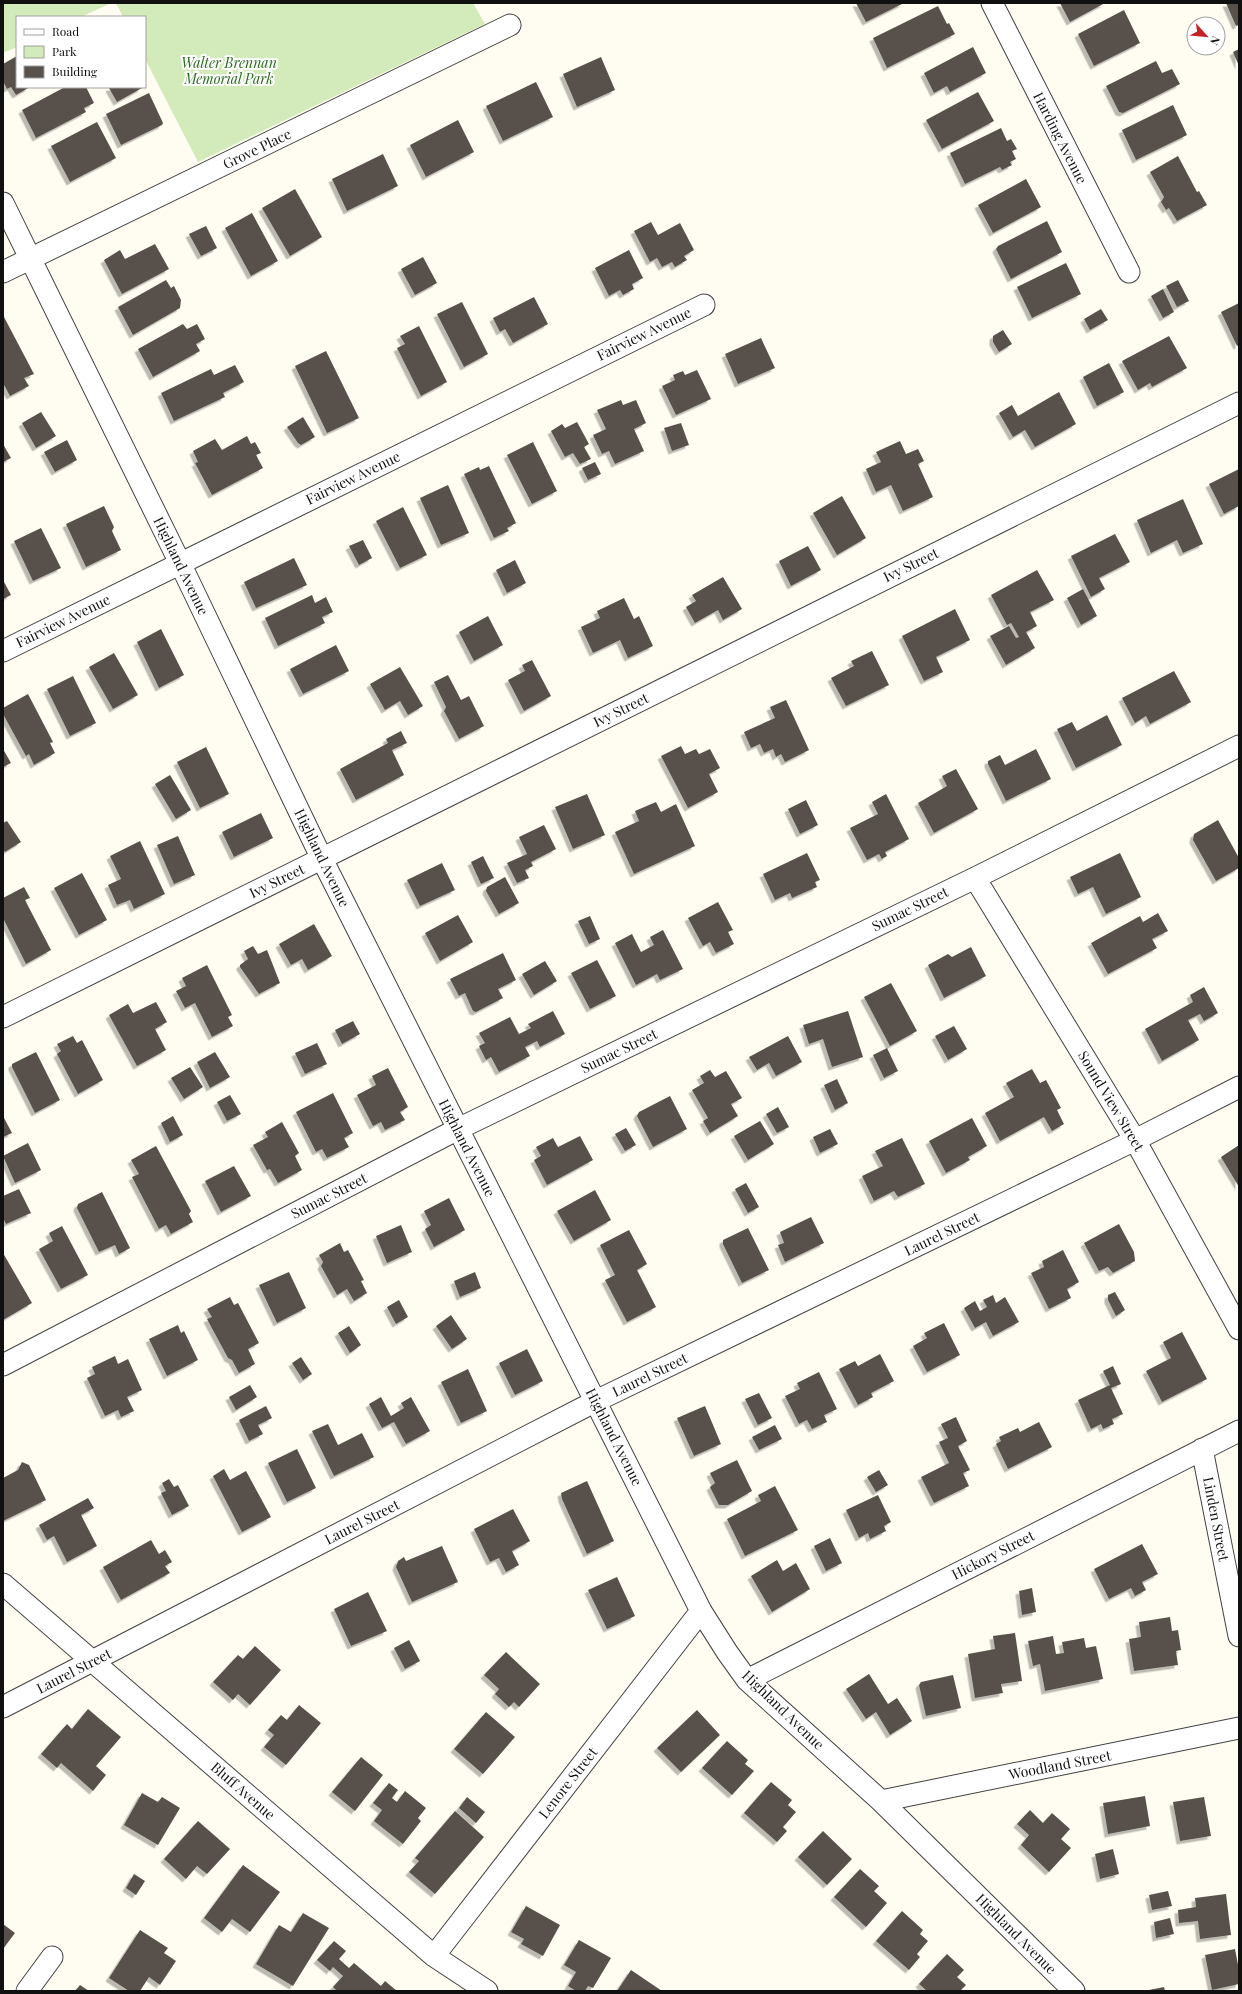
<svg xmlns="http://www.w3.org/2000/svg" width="1242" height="1994" font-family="'Playfair Display',serif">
<defs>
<filter id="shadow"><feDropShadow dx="-3.5" dy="3.5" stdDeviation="0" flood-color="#0004"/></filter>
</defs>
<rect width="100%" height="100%" fill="#fffdf2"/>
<path fill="#d3ebba" d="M3,3H111L81,17H17V47L3,53Z
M116,3H473L485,24L198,162L145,59V17H123Z"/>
<path fill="#59514c" filter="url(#shadow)" d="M856,3H904L866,22Z
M1060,3H1105L1070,22Z
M1226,3H1239V25L1236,26Z
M938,6L947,24L949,23L955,34L887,68L873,38Z
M1124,10L1140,43L1094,66L1078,34Z
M973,47L986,73L950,92L947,86L934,93L924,73Z
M1239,49V66L1233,52Z
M17,56V87H30L16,95L11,87L7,89L3,81V64Z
M601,57L615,90L577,107L563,74Z
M1156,61L1162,73L1172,69L1180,84L1123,113L1119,112L1106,86Z
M536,82L553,117L503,141L486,106Z
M65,87H86L94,103L84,108L86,112L36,138L22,110Z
M111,87H141L142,88L117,102L109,88Z
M978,92L994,121L942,149L926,120Z
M149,93L163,123L162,125L121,145L106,114Z
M1173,105L1187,135L1136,160L1122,130Z
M458,120L474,152L426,177L410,145Z
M97,122L116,158L70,182L51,146Z
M1001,128L1007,141L1011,139L1017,149L1012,151L1016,159L1010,162L1012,165L1002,170L1000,167L965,184L950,153Z
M383,154L398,186L347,211L332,179Z
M1178,156L1197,192L1199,191L1207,205L1177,221L1169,208L1166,210L1161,202L1164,197L1150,172Z
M1026,179L1041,207L993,233L978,205Z
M295,189L322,237L290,256L262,208Z
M252,213L278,261L251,276L225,228Z
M1047,221L1062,252L1011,279L996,249L998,246Z
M651,222L658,235L680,223L694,250L684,256L687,260L675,267L672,262L662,267L657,258L650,262L634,231Z
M206,226L217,248L201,256L189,234Z
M155,244L169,269L122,294L104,260L120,250L125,259Z
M629,250L643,278L632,284L634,289L623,295L620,290L609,296L595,268Z
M423,257L437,283L415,295L401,269Z
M1066,263L1081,294L1032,318L1017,287Z
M166,280L171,288L174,286L181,300L180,308L133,335L118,307Z
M1178,280L1189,301L1177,307L1166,286Z
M1163,289L1174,312L1163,318L1151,296Z
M534,297L548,324L513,343L505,329L500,332L493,318Z
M462,302L488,354L464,367L437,314Z
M1239,303V345L1237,346L1221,312Z
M1101,309L1108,320L1090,330L1084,319Z
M4,317L34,374L24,378L29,386L10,396L3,383Z
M183,324L187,329L197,324L205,339L196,344L200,351L153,377L138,349Z
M419,326L447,382L421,396L397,348L405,344L400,336Z
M1003,330L1012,344L999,352L993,342V336Z
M1169,336L1187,368L1152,387L1150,383L1138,390L1122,361Z
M761,338L775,368L738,384L725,354Z
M326,351L359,418L327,433L295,366Z
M1109,363L1124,392L1097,406L1083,377Z
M235,365L244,382L223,393L225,397L174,421L161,393L211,369L214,375Z
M697,370L711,399L676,415L662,386L675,380L673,375L683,371L685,375Z
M1059,392L1076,424L1035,447L1025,430L1013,437L999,413L1012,405L1018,416Z
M621,400L623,405L636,400L646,423L634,429L644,451L615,464L609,451L602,454L593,435L606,429L597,410Z
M41,412L56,436L36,448L22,423Z
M303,417L315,437L301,445L298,443L287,427Z
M577,422L589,444L584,447L591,459L580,464L573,453L565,457L551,431L562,424L565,428Z
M681,423L689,445L672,451L664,428Z
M247,436L251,444L255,442L261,453L256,455L263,468L212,495L195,463L198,462L193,451L215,439L222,450Z
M67,440L77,460L55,472L44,452Z
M900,441L906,454L918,449L924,461L918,464L933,497L903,511L891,485L876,492L866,469L881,462L876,452Z
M533,442L557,491L532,504L507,455Z
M3,444L11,458L3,462Z
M595,462L601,474L588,480L582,468Z
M489,466L516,523L507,528L509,531L494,538L464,474L479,467L480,470Z
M1239,469V506L1224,514L1209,484Z
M448,485L469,533L441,545L420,498Z
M842,496L866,538L837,555L813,513Z
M1183,499L1203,544L1183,553L1177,540L1151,553L1137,520Z
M104,506L114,527L112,531L121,550L86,567L66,524Z
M403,507L427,555L400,568L376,521Z
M41,528L61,568L33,581L14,541Z
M1115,534L1130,562L1099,578L1105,589L1091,597L1071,556Z
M363,540L372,558L359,565L349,546Z
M808,546L821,570L791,586L779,561Z
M294,558L307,585L256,608L244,582Z
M515,560L526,583L507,593L496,570Z
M1037,570L1054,600L1030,612L1037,626L1026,632L1035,648L1006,665L990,636L1009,626L1016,638L1019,637L1011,623L1007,625L991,595Z
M723,577L742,609L723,620L718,610L695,623L686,607L696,601L692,595Z
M3,580L11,595L3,599Z
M1083,589L1097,616L1081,625L1067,598Z
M312,595L315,603L326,597L333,612L322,617L325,623L278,646L265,618Z
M624,598L634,619L639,616L653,646L628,658L620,640L593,653L581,627L600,618L597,611Z
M955,609L970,640L936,657L943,672L924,681L902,636Z
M488,616L503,645L474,661L459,632Z
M161,629L184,675L159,688L137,642Z
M336,645L349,671L303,694L290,669Z
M872,651L889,685L846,706L831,678L854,666L851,661Z
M114,653L138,695L113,709L89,667Z
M532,660L551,696L524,711L508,680L525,671L522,665Z
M400,667L423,706L408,715L400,701L385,710L370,684Z
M1174,671L1191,702L1150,724L1146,716L1135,723L1122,698Z
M448,675L461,700L469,696L484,726L459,739L444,711L446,707L434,682Z
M73,676L96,723L70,736L47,689Z
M28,694L53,742L50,743L55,753L34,765L29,754L26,756L3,714V708Z
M786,700L809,750L785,762L781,754L776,757L773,749L764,753L760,744L751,748L744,732L775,718L770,707Z
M1107,715L1122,745L1076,768L1057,729L1072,722L1077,731Z
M401,731L407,743L392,750L404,775L356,800L340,769L388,743L386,739Z
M681,746L685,754L696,749L699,754L710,749L720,768L709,774L718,792L688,808L661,756Z
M206,747L229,794L200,808L177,762Z
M3,749L11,763L3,767Z
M1036,749L1051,779L1006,801L988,764V761L1000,755L1005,765Z
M956,769L978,809L934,833L918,803L947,786L942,776Z
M170,775L191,810L176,819L155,784Z
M587,794L605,835L573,849L555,807Z
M886,794L909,839L885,852L887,856L882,859L879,854L867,860L850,828L878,814L872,802Z
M806,800L818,825L800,834L788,809Z
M656,802L661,812L676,804L695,846L634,874L615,832L639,821L635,811Z
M261,813L273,838L234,857L222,832Z
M1218,820L1239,858V868L1216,881L1193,840L1194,834Z
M7,821L21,842L5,852L3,849V823Z
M544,825L556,849L531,862L533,866L525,870L529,878L517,883L507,863L527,854L519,837Z
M178,836L195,875L174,884L157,845Z
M140,841L165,894L134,909L130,900L117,905L108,885L121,879L110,856Z
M807,853L820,880L815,882L817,887L792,898L790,893L775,900L763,874Z
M1120,853L1141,897L1106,914L1093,887L1078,894L1070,877Z
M483,856L494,878L481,884L471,862Z
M442,863L455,890L420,906L407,880Z
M82,873L107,920L79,935L54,888Z
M505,877L519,903L499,914L486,891L487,887Z
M24,887L30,898L25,900L51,950L26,964L3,918V898Z
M718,902L733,930L728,932L734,944L716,953L710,942L703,946L688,918Z
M1158,913L1168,931L1152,939L1157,948L1108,974L1091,943L1140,916L1143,922Z
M458,915L473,942L440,961L425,933Z
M590,916L600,939L589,944L578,921Z
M314,924L332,956L308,970L302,959L291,965L279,944Z
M663,930L683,969L660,980L657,974L636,985L615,943L632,934L641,952L654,945L650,937Z
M253,946L258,954L267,950L280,983L259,994L240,967V965L248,959L244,951Z
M971,947L986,976L944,998L928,965L948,954L952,957Z
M503,953L516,980L498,989L503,998L476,1012L473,1011L465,993L459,996L450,979Z
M597,960L616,996L590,1009L571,973Z
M545,961L557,981L534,995L522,974Z
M207,965L232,1015L228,1017L233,1026L212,1037L195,1003L185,1008L176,991L186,986L182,978Z
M891,983L917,1031L890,1046L864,997Z
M1204,987L1218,1013L1204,1021L1200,1014L1188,1020L1199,1040L1162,1061L1145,1029L1193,1002L1190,995Z
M156,1002L167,1022L155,1029L166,1050L137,1066L109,1015L128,1004L133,1013Z
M553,1011L565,1034L540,1047L537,1041L525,1047L530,1056L499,1072L491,1057L486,1060L479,1046L485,1043L479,1033L510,1017L519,1034L531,1028L528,1024Z
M848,1011L863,1057L832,1067L823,1039L809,1044L803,1025Z
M353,1021L360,1034L342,1044L335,1030Z
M954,1026L967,1049L948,1060L935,1036Z
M73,1036L77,1043L82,1040L103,1080L78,1094L57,1054L61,1051L57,1044Z
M788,1036L802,1062L776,1076L769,1063L757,1070L749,1057Z
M317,1043L327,1064L305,1074L295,1053Z
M887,1048L898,1071L884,1078L873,1055Z
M36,1052L60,1100L35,1113L12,1067V1064Z
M215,1052L230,1077L210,1088L197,1062Z
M190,1067L203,1087L184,1099L171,1078Z
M388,1068L408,1107L400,1112L405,1120L385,1130L381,1122L373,1126L357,1095L376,1085L372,1076Z
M1032,1069L1040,1083L1046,1080L1061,1108L1057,1110L1064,1124L1052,1131L1044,1117L1000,1141L985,1113L1014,1097L1006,1083Z
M710,1070L715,1077L726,1071L742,1098L731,1104L738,1116L710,1133L703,1121L708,1118L692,1090L704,1083L700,1076Z
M837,1079L848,1103L835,1110L824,1085Z
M333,1093L353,1133L344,1138L349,1147L327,1158L322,1149L316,1152L296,1112Z
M230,1095L241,1114L227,1121L217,1102Z
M670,1096L687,1129L653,1147L637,1116L639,1112Z
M778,1107L789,1127L777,1133L766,1114Z
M3,1116L12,1133L3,1137Z
M173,1116L183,1135L170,1142L161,1123Z
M972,1118L987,1146L968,1157L970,1160L946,1173L929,1141Z
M760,1121L774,1144L748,1160L734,1136Z
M282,1122L299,1153L295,1156L302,1170L278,1183L270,1169L267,1170L253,1145L268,1137L265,1132Z
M626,1128L636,1145L625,1151L615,1134Z
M830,1129L838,1144L820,1153L813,1137Z
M580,1136L593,1160L547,1185L534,1160L541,1156L536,1147L553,1138L558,1147Z
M902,1138L925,1184L898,1197L894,1191L874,1201L862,1176L883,1166L875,1151Z
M28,1143L41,1170L15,1183L3,1156Z
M1239,1145V1187L1221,1157Z
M156,1146L191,1211L189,1214L193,1222L171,1234L166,1225L159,1229L132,1177L139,1174L131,1160Z
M234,1166L251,1196L221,1212L205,1181Z
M746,1183L759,1207L748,1213L735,1189Z
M19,1189L31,1213L6,1224L3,1218V1196Z
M595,1190L611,1220L574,1241L557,1211Z
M102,1192L130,1248L119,1254L115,1245L99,1252L77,1208L78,1204Z
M449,1198L465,1230L434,1247L425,1229L431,1225L424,1211Z
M811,1217L824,1243L785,1262L778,1245L784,1243L780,1232Z
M1119,1224L1134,1252L1135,1261L1113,1273L1108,1267L1099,1271L1084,1243Z
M401,1225L412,1252L387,1263L376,1236Z
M62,1226L88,1275L61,1289L39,1249L53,1241L49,1233Z
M748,1228L769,1270L742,1283L723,1244V1240Z
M629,1230L647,1264L637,1270L656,1307L627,1322L605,1280L615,1275L600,1245Z
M340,1243L344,1252L348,1250L364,1280L361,1281L367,1293L354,1301L347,1289L337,1295L321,1266L323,1262L319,1255Z
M1063,1250L1079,1282L1067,1289L1071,1298L1049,1309L1031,1273L1044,1267L1042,1261Z
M3,1253L32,1303L3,1320Z
M289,1272L306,1308L277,1323L259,1285Z
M475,1272L481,1288L460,1297L454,1281Z
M1115,1292L1125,1310L1116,1316L1108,1300V1295Z
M993,1295L996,1303L1005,1297L1019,1322L993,1336L986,1322L975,1328L964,1308L975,1301L980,1311L987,1307L983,1300Z
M230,1297L234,1305L238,1303L259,1343L248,1349L255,1364L239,1373L232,1360L228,1358L207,1319L212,1317L207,1309Z
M399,1300L408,1317L396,1324L387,1307Z
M451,1315L467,1339L452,1349L436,1326Z
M944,1323L960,1355L927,1372L913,1346L927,1338L924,1333Z
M178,1325L181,1333L184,1331L198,1360L167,1376L149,1339Z
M349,1326L361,1345L350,1353L338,1333Z
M1182,1332L1207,1379L1162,1402L1146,1371L1171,1358L1163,1342Z
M527,1349L543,1381L515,1395L499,1363Z
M880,1354L894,1381L871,1393L873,1397L858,1405L839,1369L855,1361L858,1366Z
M115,1356L118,1364L128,1359L142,1390L127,1397L134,1411L121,1417L118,1410L105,1416L87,1378L95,1374L92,1367Z
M301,1357L312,1374L303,1380L292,1363Z
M1113,1366L1121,1384L1111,1388L1123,1414L1112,1419L1114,1424L1103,1429L1101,1424L1091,1429L1078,1400L1110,1385L1103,1371Z
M468,1369L487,1411L461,1423L441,1382Z
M819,1372L837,1409L824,1415L827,1422L812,1429L807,1420L799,1424L785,1396L800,1389L797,1383Z
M250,1385L257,1397L236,1410L229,1397Z
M759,1393L772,1418L758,1425L745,1399Z
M381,1397L391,1416L404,1408L401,1403L411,1397L430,1431L406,1444L394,1422L382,1428L369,1404Z
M266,1406L272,1418L258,1425L263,1434L249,1441L239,1420Z
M705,1406L721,1444L694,1456L677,1418Z
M956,1417L967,1441L958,1446L970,1470L963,1473L969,1486L934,1503L921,1477L949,1463L939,1442L948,1438L941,1424Z
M1039,1422L1052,1447L1008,1469L996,1444L1001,1441L999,1437L1018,1428L1020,1432Z
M328,1424L338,1445L362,1433L374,1457L334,1476L312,1431Z
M775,1425L782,1439L759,1450L752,1437Z
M297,1449L316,1488L287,1502L268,1463Z
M737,1460L752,1491L728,1505H719L710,1487L715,1483L710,1473Z
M22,1462L29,1465L46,1500L3,1521V1478L18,1470Z
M224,1469L230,1480L246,1471L271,1517L242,1532L213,1476Z
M879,1470L888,1485L876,1492L867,1477Z
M169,1479L174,1487L178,1485L189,1506L172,1515L161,1493L166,1491L162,1483Z
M587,1481L614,1541L587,1554L562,1499L561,1493Z
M775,1486L798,1530L745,1556L727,1519L761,1501L758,1495Z
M878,1495L891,1522L884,1526L886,1531L870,1539L868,1533L859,1538L846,1510Z
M88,1498L94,1508L81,1515L97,1546L67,1562L54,1536L47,1540L39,1525Z
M513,1509L530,1541L512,1551L519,1565L506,1572L499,1558L490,1562L474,1529Z
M830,1538L842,1563L826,1571L814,1546Z
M151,1540L159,1554L165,1550L172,1562L165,1566L170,1573L121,1600L103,1567Z
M1142,1544L1158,1574L1142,1582L1146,1590L1135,1596L1131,1588L1109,1599L1094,1569Z
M442,1546L458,1582L412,1602L396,1567L398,1561L404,1557L406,1561Z
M777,1560L783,1571L796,1563L810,1589L772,1612L751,1576Z
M617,1577L635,1616L607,1629L588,1590Z
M1032,1588L1036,1612L1022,1615L1019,1591Z
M368,1592L387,1631L351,1646L334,1609Z
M1170,1617L1172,1631L1178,1630L1181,1650L1176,1651L1178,1665L1134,1671L1129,1639L1141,1637L1139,1622Z
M1015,1633L1022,1681L1001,1684L1003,1693L975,1698L968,1654L995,1649L993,1636Z
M1053,1636L1056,1654L1064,1653L1062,1642L1084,1638L1086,1648L1096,1646L1103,1679L1045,1691L1040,1664L1033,1666L1028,1641Z
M409,1640L420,1661L405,1669L394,1648Z
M255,1646L281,1670L250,1705L238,1694L233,1700L213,1682L238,1655L243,1659Z
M506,1652L540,1684L519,1707L514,1702L509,1707L495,1694L499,1689L484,1675Z
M869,1674L888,1704L897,1698L912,1721L890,1735L876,1712L866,1719L846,1689Z
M953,1675L961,1708L926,1716L919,1685L921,1682Z
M299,1705L321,1723L286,1765L264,1747L274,1735L268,1730L281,1715L287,1720Z
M88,1709L121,1737L96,1766L106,1775L93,1791L61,1763L57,1768L41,1754L67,1724L72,1729Z
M697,1710L720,1735L681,1772L657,1748Z
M486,1712L515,1737L483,1774L454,1749Z
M727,1741L748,1760L745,1764L754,1771L732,1795L702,1768Z
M361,1757L383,1775L355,1811L332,1792Z
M771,1782L792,1800L788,1805L796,1812L783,1827L787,1831L777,1842L744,1813Z
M389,1783L398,1790L392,1798L397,1802L405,1791L426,1808L418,1818L421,1821L403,1844L374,1821L382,1810L373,1803Z
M142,1793L158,1802L162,1797L180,1808L158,1845L124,1825Z
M1145,1796L1150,1826L1108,1834L1103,1803Z
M467,1797L485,1812L476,1823L459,1808Z
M1204,1797L1211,1836L1180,1841L1173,1802Z
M1030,1810L1043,1823L1052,1813L1070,1829L1061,1839L1071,1848L1049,1872L1021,1845L1029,1835L1017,1824Z
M455,1811L484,1837L435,1894L409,1872L419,1861L415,1858Z
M198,1821L230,1849L207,1874L197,1866L186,1879L164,1859Z
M823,1831L852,1859L827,1885L798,1857Z
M1113,1849L1119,1874L1100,1879L1095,1854Z
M243,1865L280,1892L250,1932L232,1919L222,1932L204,1918Z
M860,1869L879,1886L874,1891L887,1903L866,1927L834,1897Z
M134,1874L145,1881L136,1895L126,1888Z
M1168,1891L1172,1906L1152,1910L1149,1895Z
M1226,1894L1231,1935L1200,1939L1198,1921L1179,1923L1178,1910L1196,1907L1195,1898Z
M526,1906L560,1925L543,1956L521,1944L524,1939L511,1932Z
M902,1911L923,1930L920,1934L928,1941L917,1954L920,1957L909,1970L876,1941Z
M303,1913L329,1928L293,1986L256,1964L279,1925L291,1932Z
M1170,1918L1174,1934L1156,1938L1154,1922Z
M3,1924L15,1933L3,1949Z
M140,1930L168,1948L164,1953L176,1961L160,1985L149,1977L140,1991H129L109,1978Z
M579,1940L611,1958L593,1988L588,1986L585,1991H576L568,1986L576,1972L564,1965Z
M334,1941L346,1951L339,1959L349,1968L354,1963L381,1986L385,1981L397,1991H337L333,1987L343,1976L333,1967L330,1971L317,1960Z
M1235,1949L1239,1970V1984L1212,1990L1205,1955Z
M947,1954L964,1970L957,1977L966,1985L960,1991H927L919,1984Z
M631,1970L662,1991H617Z
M80,1985L89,1991H75Z
M1164,1987L1165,1991H1149V1990Z"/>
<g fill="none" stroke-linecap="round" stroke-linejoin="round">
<g stroke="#434343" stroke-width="23">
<path id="street" d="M992,3L1129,272
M3,203L180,563L322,859L701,1611L727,1652L747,1680L881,1801L1074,1991
M3,272L510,25
M3,651L704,305
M975,878L1135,1140L1239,1329
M3,1017L1239,403
M3,1365L458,1129L975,878L1239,746
M1202,1449L1239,1636
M3,1584L434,1956L487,1991
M747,1680L1239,1431
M3,1707L596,1401L1135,1140L1239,1087
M881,1801L1239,1728
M434,1956L701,1611
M27,1991L52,1957"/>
</g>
<use href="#street" stroke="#fff" stroke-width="21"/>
</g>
<g text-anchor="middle" stroke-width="4" stroke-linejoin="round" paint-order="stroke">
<g font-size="14" font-style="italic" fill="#2b6b1d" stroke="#fff">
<text x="229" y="68">Walter Brennan<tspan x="229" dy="16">Memorial Park</tspan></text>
</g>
<g font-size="14" fill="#101010" stroke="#fff">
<text transform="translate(1060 138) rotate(63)" y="5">Harding Avenue</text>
<text transform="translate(257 149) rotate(-26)" y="5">Grove Place</text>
<text transform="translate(644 334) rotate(-26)" y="5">Fairview Avenue</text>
<text transform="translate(353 478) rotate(-26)" y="5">Fairview Avenue</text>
<text transform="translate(911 565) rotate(-26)" y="5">Ivy Street</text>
<text transform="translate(181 566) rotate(64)" y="5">Highland Avenue</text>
<text transform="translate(63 621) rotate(-26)" y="5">Fairview Avenue</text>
<text transform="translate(621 710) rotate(-26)" y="5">Ivy Street</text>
<text transform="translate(322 858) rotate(64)" y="5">Highland Avenue</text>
<text transform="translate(277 881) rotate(-26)" y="5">Ivy Street</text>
<text transform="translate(910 909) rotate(-26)" y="5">Sumac Street</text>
<text transform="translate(619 1051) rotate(-26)" y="5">Sumac Street</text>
<text transform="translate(1111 1101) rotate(59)" y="5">Sound View Street</text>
<text transform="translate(467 1148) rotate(63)" y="5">Highland Avenue</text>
<text transform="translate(329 1196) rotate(-27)" y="5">Sumac Street</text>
<text transform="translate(942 1234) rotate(-26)" y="5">Laurel Street</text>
<text transform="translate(650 1375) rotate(-26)" y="5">Laurel Street</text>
<text transform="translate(614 1437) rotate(63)" y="5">Highland Avenue</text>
<text transform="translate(1216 1519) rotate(79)" y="5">Linden Street</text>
<text transform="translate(362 1522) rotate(-27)" y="5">Laurel Street</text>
<text transform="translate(993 1555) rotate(-27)" y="5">Hickory Street</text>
<text transform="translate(74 1671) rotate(-27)" y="5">Laurel Street</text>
<text transform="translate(783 1710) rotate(44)" y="5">Highland Avenue</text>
<text transform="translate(1060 1765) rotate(-11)" y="5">Woodland Street</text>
<text transform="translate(568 1783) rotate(-52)" y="5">Lenore Street</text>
<text transform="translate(243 1791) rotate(41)" y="5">Bluff Avenue</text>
<text transform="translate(1016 1934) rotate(45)" y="5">Highland Avenue</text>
</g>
</g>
<rect width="1242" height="1994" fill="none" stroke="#101010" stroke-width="8"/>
<rect x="16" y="16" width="130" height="72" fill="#ffffff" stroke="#9f9f9f"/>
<rect x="24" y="29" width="20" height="6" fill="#ffffff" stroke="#9f9f9f"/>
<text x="52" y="36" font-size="12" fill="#101010">Road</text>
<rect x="24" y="46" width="20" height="12" fill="#d3ebba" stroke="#9f9f9f"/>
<text x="52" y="56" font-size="12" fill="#101010">Park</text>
<rect x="24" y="66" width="20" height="12" fill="#59514c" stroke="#9f9f9f"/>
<text x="52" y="76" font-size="12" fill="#101010">Building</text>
<g transform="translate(1206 36) rotate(117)"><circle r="19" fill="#ffffff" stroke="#9f9f9f"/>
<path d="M0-3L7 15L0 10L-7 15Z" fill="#c52226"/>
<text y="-6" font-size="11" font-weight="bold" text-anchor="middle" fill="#101010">N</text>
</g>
</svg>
